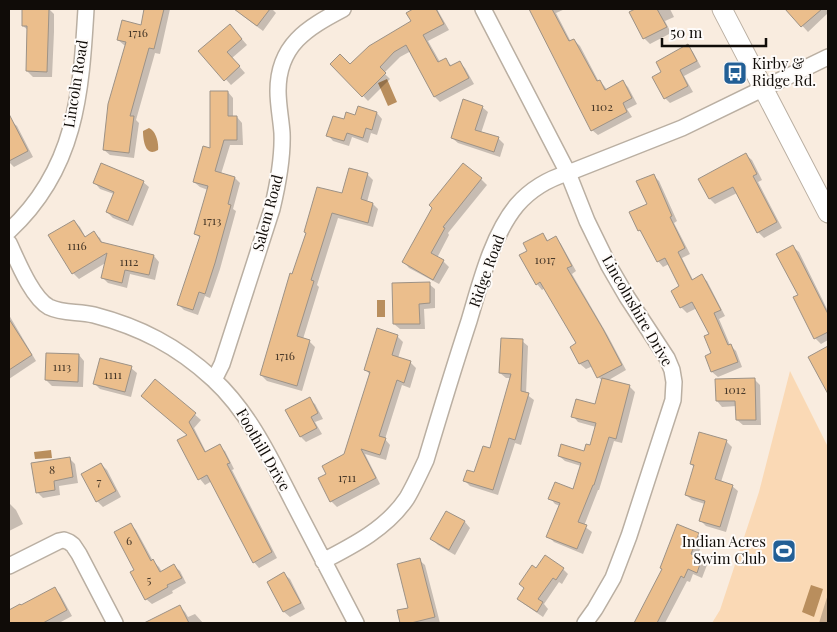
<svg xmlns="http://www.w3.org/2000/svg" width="837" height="632" font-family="'Playfair Display',serif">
<rect width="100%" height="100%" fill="#f9ecdf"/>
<path fill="#fad9b5" d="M790,371L828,447V623H712L720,610L759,492Z"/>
<path fill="#b98e5d" d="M387,79L397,102L388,106L378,83Z
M149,128C156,131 159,143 158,150C145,158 143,139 143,131Z
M377,300H385V317H377Z
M51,450L52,458L35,459L34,452Z
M811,585L823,589L814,617L802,612Z"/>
<path fill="#0003" d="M23,9H49L54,14V32L52,77H33L27,71L29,31L23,26Z
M146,9H170L160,54L155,53L136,120L139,123L134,158L110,155L104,150L126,46L124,45L118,40L142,27Z
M234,9H272L276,13L263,31Z
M416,9H437L449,30L428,41L440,62L445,60L452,66L459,62L465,68L474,84L440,102L435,97L411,51L400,57L384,73L390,79L368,101L332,64L350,65L412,22L408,13Z
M530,9H565L556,13L571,42L574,40L580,46L599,82L600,81L605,87L607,90L623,82L628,87L637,104L627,109L632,117L598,135L592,130Z
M638,9H670L674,17L665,21L671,33L650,44L644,38L631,12Z
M787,9H828V13L808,32Z
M235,31L247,45L232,58L245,73L231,85L200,51Z
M688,46L693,52L701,67L684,76L693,92L670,103L665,98L663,73Z
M228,92L233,98V117H237L242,123L243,145H230L221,174L235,178L240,183L233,209L236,211L220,269L210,298L205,296L198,315L184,310L179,305L201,239L196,234L208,190L200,187L194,182L212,150Z
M359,107L377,113L382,119L377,135L371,133L368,143L352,137L349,146L333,141L328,135L344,121L356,116Z
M482,107L488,112L481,133L498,138L504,144L500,157L458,143L452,138Z
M11,121L17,126L33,157L14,167L9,162V122Z
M746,155L752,160L762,180L758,182L782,228L764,238L758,232L737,193L715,204L710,199L700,179Z
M367,174L373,180L367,202L373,204L378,209L373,227L338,218L317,285L319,287L303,339L309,341L315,347L302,391L267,381L261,375L293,275L343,195Z
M653,175L659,181L677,221L674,223L690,254L682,258L693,280L701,276L707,281L725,316L719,319L730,345L736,351L742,367L718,377L712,372L706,356L712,354L711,335L697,308L687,313L681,307V287L669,264L663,267L658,261L645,236L639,230L648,205Z
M481,179L487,185L448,233L449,235L437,258L443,261L449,267L439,284L409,268L404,262Z
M143,182L149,187L133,226L113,218L107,212L114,194L100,189L95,183Z
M74,221L80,227L86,238L94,233L100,238L103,244L154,256L159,262L155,280L130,274L127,288L108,283L103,278L107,262L79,279L73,273L50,236Z
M543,234L549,242L556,238L561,244L576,271L572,274L608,336L626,370L607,381L629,386L635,392L622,443L614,441L599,490H598L584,526L592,532L583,554L554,542L548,536L560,506L555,504L550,498L573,490L581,466L565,461L559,456L585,453L591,446L596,427L578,422L573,416L596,406L603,381L598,377L593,366L586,369L580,364L571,347L577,344L545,288L542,290L537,284L528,251Z
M793,247L799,252L828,311V340L821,344L815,338L795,298L799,295Z
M429,284L435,289V308L424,309L425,329H400L394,324Z
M9,315L36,361L9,379Z
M397,336L403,342L398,358L410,362L416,368L410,388L402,385L385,439L390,445L386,460L365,454L380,484L337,507L331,501L327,475L345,455L370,375L366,370Z
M522,341L528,346L526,394L534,400L521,445L515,443L498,495L470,486L464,480L475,473L491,450L511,378H506L500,373Z
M79,355L84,361L83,387L52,386L46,380Z
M131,368L137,373L131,397L100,389L95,384Z
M755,380L760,385L761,425H743L737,420V406L722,407L717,401Z
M156,381L201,420L194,428L206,452L219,446L225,451L234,469L232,470L277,558L259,568L254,562L212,481L205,485L200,479L189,436Z
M309,399L315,404L323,419L315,422L322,434L306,442L301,437L287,411Z
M726,441L732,447L721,482L732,486L738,491L726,532L706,526L700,520L705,504L692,500L686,495L694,467L691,464Z
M69,458L75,464L78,483L59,486L60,495L43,498L37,492Z
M101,464L107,470L121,497L103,507L97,501Z
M10,504L16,510L23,524L9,531V505Z
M447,513L465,522L470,528L455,555L438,545L432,539Z
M130,524L136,530L153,561L159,567L162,572L174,566L180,571L186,583L172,591L173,593L152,604L146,599L135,570Z
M698,534L704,539L697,557L702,559L707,565L702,578L693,574L690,582L687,581L665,623H635L663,569Z
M419,560L425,565L440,623H401L398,611L409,608Z
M536,569H563L568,574L562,584L559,582L544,604L548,609L543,617L524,604L519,599Z
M284,574L290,579L305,609L290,617L284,612L268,582Z
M55,589L60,594L72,616L59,623H9V611L20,605L22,607Z
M828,594V623H819Z
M179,606L185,612L188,617L195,614L203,623H163L160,617Z"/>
<path fill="#ebbe8c" stroke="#9d9286" d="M22,9H49L47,72L26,71L27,26H22Z
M144,9H164L154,49L149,48L130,116H134L129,153L103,150L108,104L126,42L117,40L122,20L141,25Z
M234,9H270L257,26Z
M413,9H436L444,24L423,35L438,62L446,58L450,66L460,61L469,78L434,97L406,45L394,52L380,67L386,73L362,97L330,64L340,54L350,64L369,46L411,21L406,13Z
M529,9H552L569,41L574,39L597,81L600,80L605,90L623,80L632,98L623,103L627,112L591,131Z
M635,9H657L667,27L643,39L629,12Z
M785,9H822L801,27Z
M230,24L242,39L227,52L240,66L224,81L198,51Z
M688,44L697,61L680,70L688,86L664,99L652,77L661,72L656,62Z
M210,91H228V116H237V140H224L215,171L235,177L228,204L231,205L215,263L205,294L199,292L193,310L177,305L200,236L194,234L208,186L193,182L203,146L210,148Z
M463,99L483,106L475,130L499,137L494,152L451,138Z
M358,106L377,112L372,130L366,128L363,138L347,133L344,141L326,136L333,116L344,119L346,112L355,115Z
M9,114L28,151L9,161Z
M746,153L757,174L753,176L777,222L757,233L733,187L709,199L698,179Z
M101,163L144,181L128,221L106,212L114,192L93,183Z
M463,163L482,178L443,227L445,228L431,253L444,260L433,280L402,262L432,208L429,205Z
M349,168L368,173L361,199L373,203L368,223L332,213L311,280L314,281L297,336L310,340L297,386L260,375L290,273L292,274L306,233L304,232L317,187L342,193Z
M654,174L672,216L670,217L685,248L678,252L692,280L702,274L721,310L714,313L728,345L731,344L738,362L711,372L705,356L711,353L704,336L709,334L692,302L680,308L671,291L679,286L665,258L657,262L640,230L638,231L629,212L647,204L636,181Z
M74,220L85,237L94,231L101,242L154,255L149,275L125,270L122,283L101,278L107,253L72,274L48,235Z
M543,233L547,241L556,236L572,266L567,268L603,329L622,365L597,378L588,360L579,364L570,347L576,343L540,282L536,285L519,255L527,251L523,243Z
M793,245L828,314V332L814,339L793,297L798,295L776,254Z
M430,282V303L419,304L420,324H393L392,283Z
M9,319L32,355L9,370Z
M377,328L398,335L392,355L411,361L404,383L397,380L379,436L386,438L380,455L361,449L376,478L330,502L318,478L326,474L322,466L344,454L370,372L364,370Z
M501,338L523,339L521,391L529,393L515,440L509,438L493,490L463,481L467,470L474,472L483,446L490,448L511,374L499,373Z
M828,346V394L808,357Z
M46,353L79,354L78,382L45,380Z
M100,358L132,366L125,392L93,384Z
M602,378L630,385L616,439L609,437L594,485H593L578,522L587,525L577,549L546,537L560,503L548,499L555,482L573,489L581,463L558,456L561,444L584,451L586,444L590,445L596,423L571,417L576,399L595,404Z
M755,378L756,420H736L735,401H716L715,379Z
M155,379L196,413L189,422L205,452L220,444L230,463L227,464L272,552L253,563L207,475L198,480L177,440L187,435L141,396Z
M310,397L318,413L311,417L317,428L300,437L285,410Z
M699,432L727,440L715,479L733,485L720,527L699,521L705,501L685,495L694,465L690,464Z
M70,457L73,477L54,481L55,490L36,493L31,463Z
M101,463L116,491L96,502L81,474Z
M446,511L465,521L449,550L430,539Z
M131,523L151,561L153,559L160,572L174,564L182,578L167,585L168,587L145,600L130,572L134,570L114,532Z
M677,524L699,533L691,554L702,558L697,573L688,569L684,578L681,576L657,623H634L662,569L660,568Z
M545,555L564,568L556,580L553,578L538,599L543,602L537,612L517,599L524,588L519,584L532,565L536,568Z
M420,558L435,617L411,623H400L397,610L408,608L397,564Z
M284,572L301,603L283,612L267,582Z
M55,587L67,610L43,623H9V610L20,604L21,605Z
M180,605L189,623H144Z"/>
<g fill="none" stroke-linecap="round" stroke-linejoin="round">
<g stroke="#baafa2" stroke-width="18">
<path id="minor" d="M483,9L568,173L587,221L609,266L627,297L667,358L672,370L674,382L673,400L629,536L613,578L595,609L585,623
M9,231C76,169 81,94 86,9
M9,243C17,260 32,298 49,307C63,314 79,311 94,315C140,327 177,346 213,379C249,412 271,459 293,502C314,542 335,583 356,623
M214,380L222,364L272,209C278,184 283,159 282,133C281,119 278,105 278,91C278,45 307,28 343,9
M323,561C354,545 387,528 407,498C414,486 420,473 426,460C440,413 454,367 469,321C480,284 492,235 517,205C530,190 548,179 568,173L682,128L828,57
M9,566L59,541L64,540L69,542L73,545L79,554L115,623"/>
</g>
<g stroke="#baafa2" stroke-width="21">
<path id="major" d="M722,9L828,213"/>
</g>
<use href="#minor" stroke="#fff" stroke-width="15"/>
<use href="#major" stroke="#fff" stroke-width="19"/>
</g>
<defs>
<g id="bus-square" transform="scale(1.25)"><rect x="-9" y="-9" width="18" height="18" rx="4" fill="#225f96" stroke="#fefbf9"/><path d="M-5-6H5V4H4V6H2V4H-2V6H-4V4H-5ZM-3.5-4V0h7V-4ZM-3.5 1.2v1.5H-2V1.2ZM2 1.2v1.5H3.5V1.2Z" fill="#fff"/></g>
<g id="stadium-square" transform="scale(1.25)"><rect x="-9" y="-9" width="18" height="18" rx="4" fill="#225f96" stroke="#fefbf9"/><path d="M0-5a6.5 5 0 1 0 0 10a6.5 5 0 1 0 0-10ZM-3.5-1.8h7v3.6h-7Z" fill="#fff"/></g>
</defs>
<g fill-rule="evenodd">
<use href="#bus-square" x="735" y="73"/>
<use href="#stadium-square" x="784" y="551"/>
</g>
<g text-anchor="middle" stroke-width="4" stroke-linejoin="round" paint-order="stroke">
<g font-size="12" fill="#473829">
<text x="138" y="37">1716</text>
<text x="602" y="111">1102</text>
<text x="212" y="225">1713</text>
<text x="77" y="250">1116</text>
<text x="545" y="264">1017</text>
<text x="129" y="266">1112</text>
<text x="285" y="360">1716</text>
<text x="62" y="371">1113</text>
<text x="113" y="379">1111</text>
<text x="735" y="394">1012</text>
<text x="52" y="474">8</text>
<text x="347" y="482">1711</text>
<text x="99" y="486">7</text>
<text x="129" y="545">6</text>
<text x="149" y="584">5</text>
</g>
<g font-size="15" fill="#100c08" stroke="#fefbf9" text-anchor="start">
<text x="752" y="69">Kirby &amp;<tspan x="752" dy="17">Ridge Rd.</tspan></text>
<text x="766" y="547" text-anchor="end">Indian Acres<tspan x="766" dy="17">Swim Club</tspan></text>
</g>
<g font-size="15" fill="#100c08" stroke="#fefbf9">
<text transform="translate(76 84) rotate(-81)" y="5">Lincoln Road</text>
<text transform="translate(268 213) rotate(-75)" y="5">Salem Road</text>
<text transform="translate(487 271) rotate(-70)" y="5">Ridge Road</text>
<text transform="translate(637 311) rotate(60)" y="5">Lincolnshire Drive</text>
<text transform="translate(263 450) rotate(60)" y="5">Foothill Drive</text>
</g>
</g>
<rect width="837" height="632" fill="none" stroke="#100c08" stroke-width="20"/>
<path d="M662 38v8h104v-8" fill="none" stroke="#100c08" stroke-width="2.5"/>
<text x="670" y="38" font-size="15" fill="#100c08" stroke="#fefbf9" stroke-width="4" paint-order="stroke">50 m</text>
</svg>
